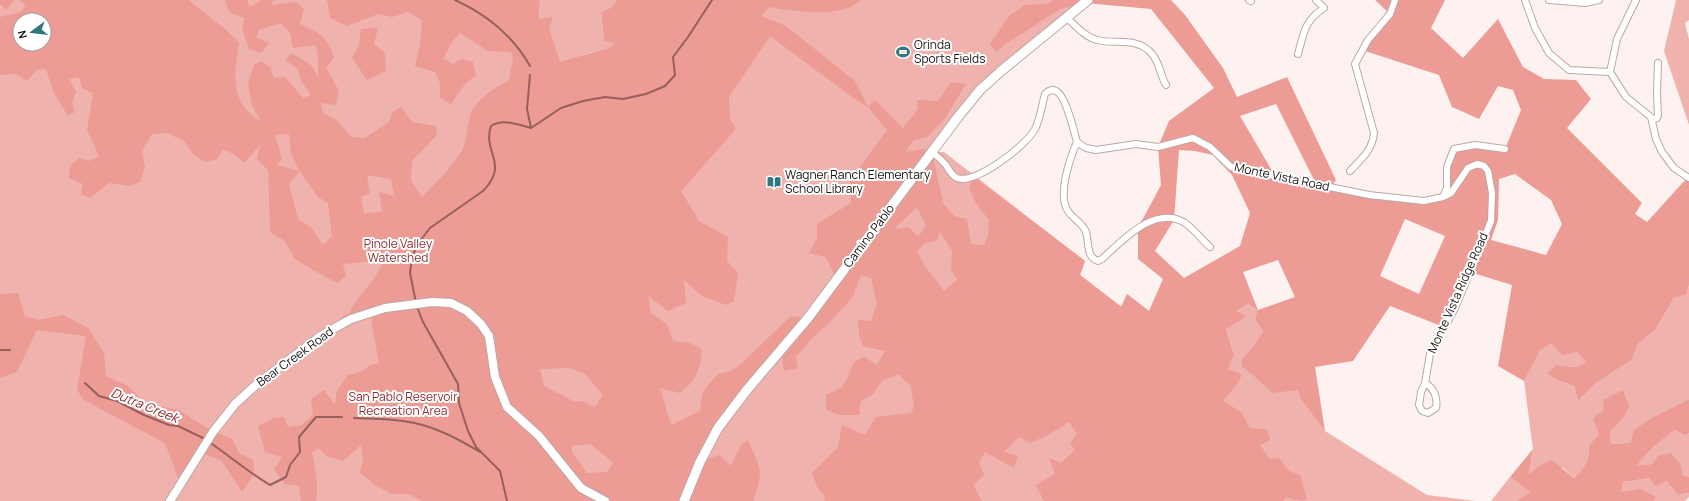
<svg xmlns="http://www.w3.org/2000/svg" width="1689" height="501" font-family="Manrope,sans-serif">
<rect width="100%" height="100%" fill="#fef2f0"/>
<path fill="#efb2ad" fill-rule="evenodd" d="M0,0H517L539,18L540,0H617L612,7L601,14L604,41L616,44L608,48L583,55L615,83L735,0H1088L1001,71L932,152H944L1085,261L1080,275L1122,307L1127,294L1149,311L1234,353L1226,329L1235,311L1248,304L1257,310L1255,320L1263,331L1253,347L1242,358L1298,389L1301,400L1325,431L1427,495L1475,501H0ZM20,20H44V44H20Z
M1676,0H1689V20L1685,23L1689,39V125L1664,51Z
M1689,285V399L1653,417L1633,430L1631,442L1619,444L1610,443L1611,431L1623,419L1630,406L1623,390L1604,410L1599,434L1589,445C1589,460 1585,468 1574,478L1563,468L1541,465L1529,475L1533,449L1524,381L1539,350L1551,344L1563,356L1576,352L1586,362L1577,367L1557,365L1560,381L1574,386L1578,401L1596,383L1630,360L1638,344L1655,330L1674,298L1686,295Z
M1675,430L1686,436L1689,433V477L1683,475L1681,465L1652,464L1636,467C1648,451 1660,441 1675,430Z
M1510,477L1530,492L1516,501H1491Z
M1650,478L1666,481L1678,495L1689,493V497L1685,501H1654L1656,497L1621,492L1623,482Z"/>
<path fill="#ec9b95" fill-rule="evenodd" d="M0,0H14L6,10L0,4Z
M19,0H189C205,15 226,27 239,43C234,76 229,101 261,122L252,105L248,84L254,65L261,61L270,67L274,78L285,77L303,98L311,95L301,81L298,69L285,60L291,53L311,65L318,76V56L316,45L293,48L290,33L281,23L258,30L257,38L269,43L261,53L249,49L242,28L244,18L229,12L225,0H247L250,7L261,0H273L272,5L296,2L304,9L300,24C319,33 327,36 334,57L326,68L339,91L336,105L320,103L324,114L337,120L351,137L365,138L389,122L392,112L401,107L412,122L436,126L437,135L412,161L411,181L422,197C436,182 452,168 462,150C467,140 467,130 469,120C473,100 494,89 509,80L513,59L511,52L488,51L460,33L452,42L443,59L453,64L462,59L473,62L476,75L465,84L451,104L440,98V83L435,72L415,66L420,45L422,20L408,12L392,17L378,14L347,26L330,18L327,0H540L539,19L553,17L549,28L560,62L608,48L615,44L604,41L601,13L612,7L617,0H861C842,19 793,11 769,7L761,16L786,26L855,81L868,107L875,100L903,128L918,109L917,100L938,101L951,82L966,84L945,118L927,137L914,140L905,152L924,149L932,152L943,203L954,216L967,219L971,244L984,245L988,235L989,220L975,202L969,187L974,177L1085,261L1080,275L1121,307L1127,294L1149,311L1163,279L1138,259V228L1161,185L1158,147L1169,121L1214,88L1151,9L1085,3L1060,9L1007,43L996,52L990,44L1010,15L1025,5L1048,4L1053,0H1171L1185,15L1223,68L1237,97L1287,77L1336,180L1331,187L1424,201L1443,197L1447,167L1454,149L1475,145L1505,149L1521,110L1513,90L1498,86L1479,119L1452,107L1439,75L1362,50L1390,14L1375,0H1445L1431,28L1463,58L1498,19L1523,67L1544,79L1576,80L1591,99L1567,128L1642,203L1635,214L1647,222L1687,178L1689,179V285L1686,295L1674,298L1655,330L1638,344L1631,360L1596,383L1578,401L1574,386L1560,381L1547,373L1557,365L1577,367L1586,362L1576,352L1563,356L1551,344L1540,350L1524,381L1498,366L1512,285L1470,272L1444,327L1390,306L1353,361L1315,367L1325,431L1301,400L1298,390L1272,393L1254,376L1242,366V358L1253,347L1263,331L1255,320L1257,310L1248,304L1236,311L1246,316L1226,329L1234,354L1228,369L1242,375L1235,387L1223,401L1241,412L1250,428L1267,429L1270,440L1260,445L1270,459L1279,458L1289,471L1300,475L1307,500C1299,501 1294,500 1286,497L1283,501H1044L1036,485L1055,474L1049,458L1061,463L1075,450L1070,443L1077,434L1069,422L1046,436L1030,443L1019,437L1004,452L1018,456L1014,468L985,452L979,462L984,475L973,485L982,501H825L824,495L817,487L812,473L838,447L842,425L865,435L876,417L911,413L914,407L911,386L898,374L882,381L874,393L861,401L859,415H840L826,410V395L841,388L847,379L854,362L864,357L877,365L885,351L863,346L859,335L858,320L871,321L877,303L871,278L861,275L852,298L828,324L813,337L796,357L798,368L784,371L781,351L746,391L701,462L719,455L731,466L741,445L748,440C760,468 765,470 753,500L755,501H422L409,494H391L375,485L360,473L363,459L361,445L343,461L326,456L319,448L312,452C315,468 319,484 316,501H301L299,486L284,484L274,469L282,457L265,452L258,426L273,418L284,417L288,427L301,425L313,415L311,399L324,390L335,405L337,390L348,375L361,372L370,365L379,363L372,325V311L343,319V316L349,314L352,307L375,277L384,260L343,264L346,276L337,283L313,270L294,258L285,241L270,232L268,170L257,159L260,145L244,163L235,155L223,149L217,159L205,162L192,153L185,142L168,133L152,134L142,151L145,167L140,182L130,186L109,183L90,198L81,194L83,184L69,178L70,166L79,158L89,161L99,156L87,130L93,93L82,88L79,77L69,79L76,92L72,104L75,112L68,116L53,91L46,69L37,70L27,81L16,74L0,75V17L21,12L26,5ZM20,20H44V44H20ZM770,36L852,97L868,107L887,130L850,181L851,203L820,222L817,226V238L809,253L825,257L837,279L808,318L791,316L741,364L731,371L718,374L710,383L702,394L700,411L671,425L660,388L680,393C697,379 700,371 702,349L690,343L673,341L667,324L651,313L648,296L668,311L686,303L684,280L702,296L726,305L734,301L738,273L727,261L728,237L699,221L681,191L736,129L730,119L729,97ZM1276,104L1316,184L1275,176L1240,116ZM289,134L291,153L299,171L277,165L282,159L275,135ZM1179,150L1195,151L1213,155L1232,175L1250,213L1240,246L1184,278L1155,251L1174,220ZM300,171L318,197L328,203L332,236L323,245L312,228L298,219L289,184ZM1515,174L1551,200L1562,224L1546,255L1491,240L1498,220L1499,179ZM367,175L391,179L394,196L379,192L382,212L364,213L361,197L370,193ZM917,207L926,226L918,237L909,227L894,229ZM1405,219L1445,236L1419,294L1380,276ZM940,232L952,251L951,269L957,280L944,291L924,265L917,251L925,243L937,241ZM1278,260L1295,297L1258,310L1243,272ZM569,368L585,374L603,395L595,407L583,401L575,402L544,386L540,369ZM590,444L613,462L608,472L587,473L572,452V446Z
M378,28L374,44L385,53L386,71L367,80L352,58L359,45L361,29Z
M18,293L25,316L38,320L63,315L88,328L104,353L106,376L128,386L146,404L179,410L210,430L232,439L239,453L253,460L254,474L242,492L222,461L197,451L178,478L165,443L84,400L77,390L86,336L37,330L17,372L0,378V294Z
M1623,390L1630,406L1623,419L1611,431L1610,443L1619,444L1631,442L1633,430L1653,417L1689,399V433L1686,436L1675,430C1660,441 1648,451 1637,466L1652,464L1658,456L1671,453L1681,465L1683,475L1689,477V493L1678,495L1666,481L1655,486L1650,478L1623,482L1621,492L1640,489L1656,497L1654,501H1516L1530,492L1510,477L1533,449L1529,474L1541,465L1552,460L1574,478C1585,468 1589,460 1589,445L1599,434L1593,418L1604,410L1603,400Z"/>
<g fill="none" stroke-linecap="round" stroke-linejoin="round">
<path stroke="#985f5c" stroke-width="2" d="M455,0C486,14 513,36 530,66
M530,75L527,109L531,128
M416,303L410,273L412,258L417,245L430,228L483,191C510,163 482,153 491,126C503,118 519,125 531,128L561,108L583,101L605,97L623,99L646,94L665,86L675,75L673,57L688,37L712,0
M417,307L423,322L458,384L459,403L468,431L476,447L500,471L507,501
M0,350H10
M85,383L99,396L117,401L144,415L169,425L178,426L203,438
M354,418C384,419 415,419 442,432C455,437 468,445 480,452
M212,444C232,458 250,473 270,485L286,477L290,465L300,452L299,437L316,417H342"/>
<g stroke="#bca8a6" stroke-width="8">
<path id="street" d="M1249,0L1251,1
M1525,0L1535,28L1549,53L1569,70L1610,72
M1549,0L1585,3L1599,0
M1636,0L1617,39L1610,72L1626,97L1651,117L1656,139L1662,152L1674,168L1689,178
M1067,18C1076,26 1085,37 1097,40C1115,45 1138,36 1152,54C1160,63 1160,75 1166,85
M1298,54C1304,33 1304,21 1324,8L1316,0
M1652,120L1657,118L1658,115L1657,94L1658,63
M1077,142C1070,158 1057,195 1068,211C1073,219 1082,222 1086,232C1089,242 1086,257 1098,261L1102,259C1122,241 1155,204 1185,223C1194,229 1202,240 1210,247
M932,152C935,155 940,158 943,162C949,167 950,175 957,178C975,185 1026,146 1035,129C1040,119 1042,105 1045,94C1048,91 1052,89 1056,91C1066,95 1074,132 1077,142L1086,148L1096,150L1136,144L1158,147L1193,138L1210,147L1231,167L1369,195L1424,201L1443,197L1447,188V167L1454,149L1475,145L1505,149
M1350,171C1362,158 1372,151 1374,133L1355,64L1368,40L1390,14L1395,0
M1425,383C1434,388 1438,398 1436,408L1428,413L1422,411L1419,405L1421,392L1425,383L1430,354L1455,308L1491,221L1492,193L1488,171L1484,166L1477,164L1468,168L1451,193L1443,197"/>
</g>
<g stroke="#bca8a6" stroke-width="10">
<path id="secondary" d="M170,501L213,432L235,404L257,384L322,335L351,319L385,308L432,302L451,303L467,311L481,324L489,336L495,377L507,407L539,436L581,488L605,501"/>
</g>
<g stroke="#bca8a6" stroke-width="11">
<path id="primary" d="M684,501L700,462L718,428L746,391L808,318L958,117L980,90L1001,71L1088,0"/>
</g>
<use href="#street" stroke="#fff" stroke-width="6"/>
<use href="#secondary" stroke="#fff" stroke-width="8"/>
<use href="#primary" stroke="#fff" stroke-width="9"/>
</g>
<defs>
<g id="stadium-bare" transform="scale(1.08)"><path d="M0-5a6.5 5 0 1 0 0 10a6.5 5 0 1 0 0-10ZM-3.5-1.8h7v3.6h-7Z" fill="#2e777e" stroke="#fff" stroke-width="2.5" paint-order="stroke"/></g>
<g id="library-bare" transform="scale(1.08)"><path d="M-6-4Q-3-5.5-.7-3.5V5Q-3 3-6 4ZM6-4Q3-5.5 .7-3.5V5Q3 3 6 4Z" fill="#2e777e" stroke="#fff" stroke-width="2.5" paint-order="stroke"/></g>
</defs>
<g fill-rule="evenodd">
<use href="#stadium-bare" x="903" y="52"/>
<use href="#library-bare" x="774" y="182"/>
</g>
<g text-anchor="middle" stroke-width="4" stroke-linejoin="round" paint-order="stroke">
<g font-size="12" fill="#181111" stroke="#fff" text-anchor="start">
<text x="914" y="49">Orinda<tspan x="914" dy="14">Sports Fields</tspan></text>
<text x="785" y="179">Wagner Ranch Elementary<tspan x="785" dy="14">School Library</tspan></text>
</g>
<g font-size="12" fill="#181111" stroke="#fff">
<text transform="translate(1282 177) rotate(12)" y="4">Monte Vista Road</text>
<text transform="translate(869 236) rotate(-53)" y="4">Camino Pablo</text>
<text transform="translate(1458 293) rotate(-66)" y="4">Monte Vista Ridge Road</text>
<text transform="translate(295 357) rotate(-36)" y="4">Bear Creek Road</text>
</g>
<g font-size="12" fill="#8c2e2e" stroke="#fff">
<text x="398" y="248">Pinole Valley<tspan x="398" dy="14">Watershed</tspan></text>
<text x="403" y="401">San Pablo Reservoir<tspan x="403" dy="14">Recreation Area</tspan></text>
</g>
<g font-size="13" font-style="italic" fill="#8a2d2d" stroke="#fff">
<text transform="translate(145 405) rotate(22)" y="5">Dutra Creek</text>
</g>
</g>
<g transform="translate(32 32) rotate(255)"><circle r="19" fill="#ffffff" stroke="#a3a0a0"/>
<path d="M0-3L7 15L0 10L-7 15Z" fill="#2e777e"/>
<text y="-6" font-size="11" font-weight="bold" text-anchor="middle" fill="#181111">N</text>
</g>
</svg>
